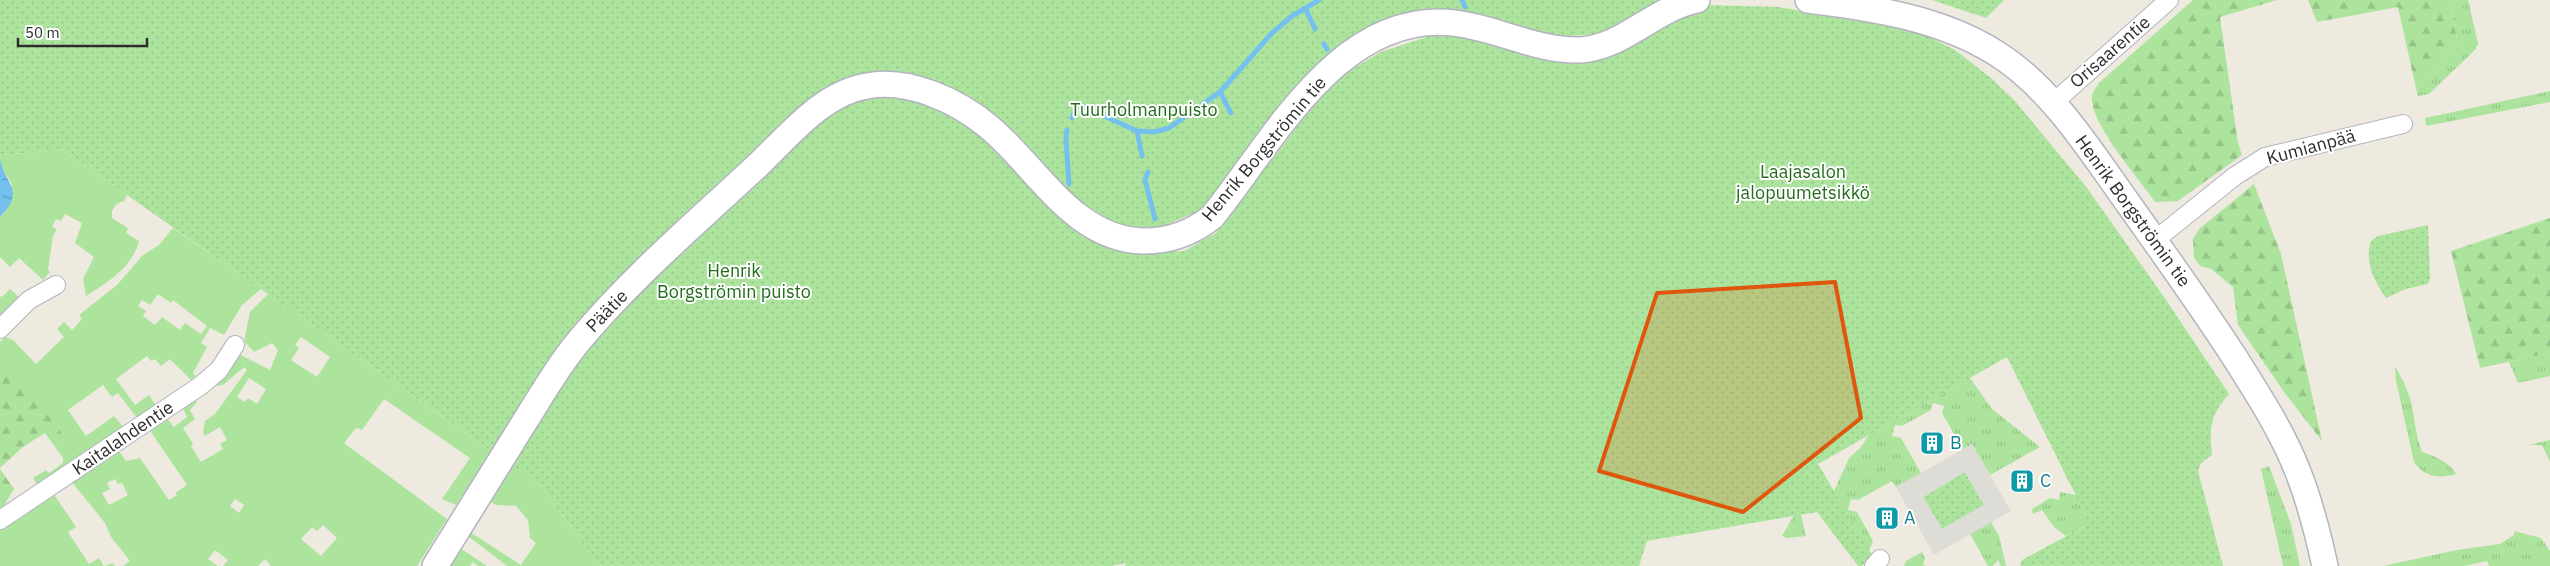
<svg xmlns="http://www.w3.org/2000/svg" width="2550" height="566" font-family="'IBM Plex Sans',sans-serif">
<defs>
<pattern id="grass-tufts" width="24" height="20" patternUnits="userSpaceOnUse" patternTransform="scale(1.25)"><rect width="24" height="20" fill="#ade49d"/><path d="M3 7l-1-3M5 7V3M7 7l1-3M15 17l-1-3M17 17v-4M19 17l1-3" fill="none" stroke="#95c488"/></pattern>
<pattern id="forest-firs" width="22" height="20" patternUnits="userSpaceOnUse" patternTransform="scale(1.25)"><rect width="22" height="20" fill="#ade49d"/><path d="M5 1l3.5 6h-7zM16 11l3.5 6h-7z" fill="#95c488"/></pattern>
<pattern id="park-dots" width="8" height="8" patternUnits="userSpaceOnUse" patternTransform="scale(1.25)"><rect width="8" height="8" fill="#ade49d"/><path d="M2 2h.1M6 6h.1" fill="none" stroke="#95c488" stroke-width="1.8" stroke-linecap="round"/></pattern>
<pattern id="water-ripples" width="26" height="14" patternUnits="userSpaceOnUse" patternTransform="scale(1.25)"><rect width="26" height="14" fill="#74c0ef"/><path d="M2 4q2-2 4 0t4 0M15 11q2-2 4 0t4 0" fill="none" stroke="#609cc2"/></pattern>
</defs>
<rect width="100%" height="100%" fill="#eeeae0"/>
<path fill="url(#grass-tufts)" d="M2449,0H2468L2478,43L2476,49L2429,94L2418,96L2416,88L2458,43Z
M2550,91V102L2426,126L2425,118Z
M2550,353V376L2518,383L2509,362Z
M2395,366C2402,379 2409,392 2412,406C2415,422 2416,436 2422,452C2433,455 2451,463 2456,474C2439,479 2424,477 2414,462L2396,381Z
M1970,378L1992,409L2040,447L1990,475L1972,444L1963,449L1942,413L1944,406L1933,403L1931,410L1902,426L1895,425L1892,436L1901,438L1921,473L1896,487L1892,481L1858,500L1851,499L1848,510L1857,512L1873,541L1869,551L1834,491L1849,458L1860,448L1869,435L1956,386L1954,380Z
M2550,440V462L2542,445H2528Z
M2269,466L2291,524L2300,566H2283L2261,469Z
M2060,492L2076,495L2087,518V525L2066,536L2054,527L2042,510L2033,514L2032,509L2050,498L2059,500Z
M1794,515H1801L1806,536L1787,538L1782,536Z
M1991,522L1999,536L2006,566H2001L1998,560L1993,566H1988L1970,534Z
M2514,531L2541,538L2550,551V566H2489L2487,561L2465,566H2383L2457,550L2500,544L2514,535Z
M1922,552L1925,558L1923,565L1927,566H1904L1906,561Z"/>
<path fill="url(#forest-firs)" d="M2193,0H2277L2220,17L2238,143L2242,155L2178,201L2155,202C2139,179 2094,127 2092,101C2091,93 2095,89 2099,83Z
M2308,0H2449L2458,43L2416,88L2398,7L2317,22Z
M2254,184L2281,254L2322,441L2284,392L2238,325L2233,287L2211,269L2200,266L2194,258L2193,239L2199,229Z
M2550,218V353L2480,368L2451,251Z
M0,342L58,407L74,434L55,447L45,433L23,447L0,468Z
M0,469L14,489L0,512Z"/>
<path fill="url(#park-dots)" d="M0,0H1670L1604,34L1565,36L1536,33L1361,34L1208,207L1159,228L1138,229L1111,221L1077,199L1016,134L994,115L967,99L960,113L1136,252L1184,251L1216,233L1332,81L1381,52L1433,35L1481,39L1581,61L1611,56L1705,5L1778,7L1915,30L1955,50L1991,78L2015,101L2087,188L2164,297L2229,394C2210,416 2209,427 2212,455L2201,463L2198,471L2223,566H2020L2022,560L2087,525V518L2007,357L1818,464L1872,555L1862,566H1858L1817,512L1647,541L1639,566H1125L1126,563L1112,566H599L541,486L63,150L0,155Z
M1932,0H2004L1986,18Z
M2428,225L2430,278L2428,284L2406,289L2386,298C2374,281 2364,261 2371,241L2378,236Z
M1965,472L1984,505L1942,529L1923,497Z"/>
<path fill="#ade49d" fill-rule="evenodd" d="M63,150L127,195L124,201L116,204L112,211V218L128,228L126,233L139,241C132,268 108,282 86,296L83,279L94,257L75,243L82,223L65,214L61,221L56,219L52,227L57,229L53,236L48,270L50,272L43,280L19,258L10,267L0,257V217L4,213L12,184L1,166L0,155Z
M173,228L261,289L242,305L224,335L210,328L201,343L207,347L193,373L196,376L191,380L170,359L161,366L155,359L151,361L147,356L116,379L135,405L149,395L156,405L137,418L118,393L112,397L103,385L68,410L86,436L114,416L124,428L39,487L33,478L46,470L49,473L63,463V458L55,447L66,439L0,354V342L5,337L13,340L36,364L64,337L57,329L64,322L72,330L82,319L79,315L117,285L143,255L159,245ZM158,294L171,303L173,300L207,326L201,334L185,323L180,330L162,317L155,325L143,316L146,311L138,306L142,300L150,305Z
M10,289L22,300L0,321V296L2,297Z
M268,294L491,451L456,505L442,499L470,458L384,399L362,430L356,428L344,443L447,519L417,566H271L265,559L258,566H223L228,560L215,550L208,559L218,566H123L130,561L111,537L105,523L71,481L118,450L126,461L140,458L169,500L177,495L175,493L187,485L149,429L166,417L174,427L187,417L182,406L194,398L197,402L190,410L195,419L183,428L193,444L191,446L201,462L223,449L220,444L227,440L220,427L205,436L203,433L205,421L215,414L247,370L244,367L223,385L209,387L239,354L270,370L278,350L272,343L254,352L244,341L250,312ZM301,337L330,357L317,377L291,360L299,348L295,345ZM249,378L266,389L257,404L248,398L245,402L237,397ZM115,479L118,484L122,483L128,495L109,505L102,493L110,489L107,483ZM235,499L244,505L239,513L230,506ZM323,525L337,538L321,556L301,539L312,527L317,531Z
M510,464L541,486L599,566H507L468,536L470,532L521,565L536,543L530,538L528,520L516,506L497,505L489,501Z
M53,493L76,527L68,532L89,564L99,558L104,566L113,563L115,566H0V528Z
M460,548L487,566H478L473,562L470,566H448Z"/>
<path fill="#dedcd7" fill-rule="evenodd" d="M1972,444L2011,511L1934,555L1896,487ZM1965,472L1984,505L1942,529L1923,497Z"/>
<path fill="url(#water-ripples)" d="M0,158C4,184 27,190 0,217Z"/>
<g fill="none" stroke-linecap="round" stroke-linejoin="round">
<path stroke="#74c0ef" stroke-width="5" d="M1462,0L1465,7
M1305,8L1315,29
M1324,44L1327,49
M1220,92L1231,113
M1072,118L1076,107L1080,105L1137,131L1154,132L1169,128L1220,92L1272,33L1292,16L1319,0
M1067,130L1066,140L1069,184
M1137,131L1142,156
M1148,172L1145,180L1155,219"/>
<g stroke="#b3b4c0" stroke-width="20">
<path id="street" d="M2052,104L2169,0
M2154,241L2235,176L2265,157L2403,124
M0,329L29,300L56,285
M0,520L200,386L219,370L235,345
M1874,566L1880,559"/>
</g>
<g stroke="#b3b4c0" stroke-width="28">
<path id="secondary" d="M1808,0C1873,8 1940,18 1996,53C2053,89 2091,152 2130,206C2166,257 2203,308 2237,361C2259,396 2283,433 2298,472C2310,502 2318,534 2325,566
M435,566C464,519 493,472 522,426C540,398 557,367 578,342C631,278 696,223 757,166C788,137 822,93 867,86C909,78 958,101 989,127C1037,167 1074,240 1144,241C1170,241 1192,233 1212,217C1273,142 1339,10 1454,23C1497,28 1536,51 1580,50C1623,48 1655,8 1697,0"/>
</g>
<use href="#street" stroke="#fff" stroke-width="18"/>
<use href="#secondary" stroke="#fff" stroke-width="25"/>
</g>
<path fill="#df570e" fill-opacity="0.2" stroke="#df570e" stroke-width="4" stroke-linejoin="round" d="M1835,282L1861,418L1743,512L1599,471L1657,293Z"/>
<defs>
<g id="building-square" transform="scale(1.25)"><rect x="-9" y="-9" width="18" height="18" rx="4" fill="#0f9aa8" stroke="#fff"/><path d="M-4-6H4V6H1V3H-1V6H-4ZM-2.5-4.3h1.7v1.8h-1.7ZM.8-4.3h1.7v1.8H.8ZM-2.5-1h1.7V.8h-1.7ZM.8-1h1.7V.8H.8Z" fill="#fff"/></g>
</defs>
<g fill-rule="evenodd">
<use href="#building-square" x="1932" y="443"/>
<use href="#building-square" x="2022" y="481"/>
<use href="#building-square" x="1887" y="518"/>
</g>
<g text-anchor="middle" stroke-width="4" stroke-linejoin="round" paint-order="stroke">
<g font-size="18" fill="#2d2d2d" stroke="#fff">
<text transform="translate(2110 52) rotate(-41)" y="6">Orisaarentie</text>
<text transform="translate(2311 147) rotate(-15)" y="6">Kumianpää</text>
<text transform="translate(1264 149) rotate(-50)" y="6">Henrik Borgströmin tie</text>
<text transform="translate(2133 211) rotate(54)" y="6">Henrik Borgströmin tie</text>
<text transform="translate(607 311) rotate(-46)" y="6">Päätie</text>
<text transform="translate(123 438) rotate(-34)" y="6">Kaitalahdentie</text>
</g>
<g font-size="18" fill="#236c1b" stroke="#fff">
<text x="1144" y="116">Tuurholmanpuisto</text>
<text x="1803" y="178">Laajasalon<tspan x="1803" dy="21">jalopuumetsikkö</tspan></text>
<text x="734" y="277">Henrik<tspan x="734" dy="21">Borgströmin puisto</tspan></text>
</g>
<g font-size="18" fill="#0d838f" stroke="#fff" text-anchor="start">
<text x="1950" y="449">B</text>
<text x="2040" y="487">C</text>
<text x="1904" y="524">A</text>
</g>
</g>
<path d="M18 38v8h129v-8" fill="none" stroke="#2d2d2d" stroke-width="2.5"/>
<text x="25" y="38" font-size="15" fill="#2d2d2d" stroke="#ffffff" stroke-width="4" paint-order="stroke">50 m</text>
</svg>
